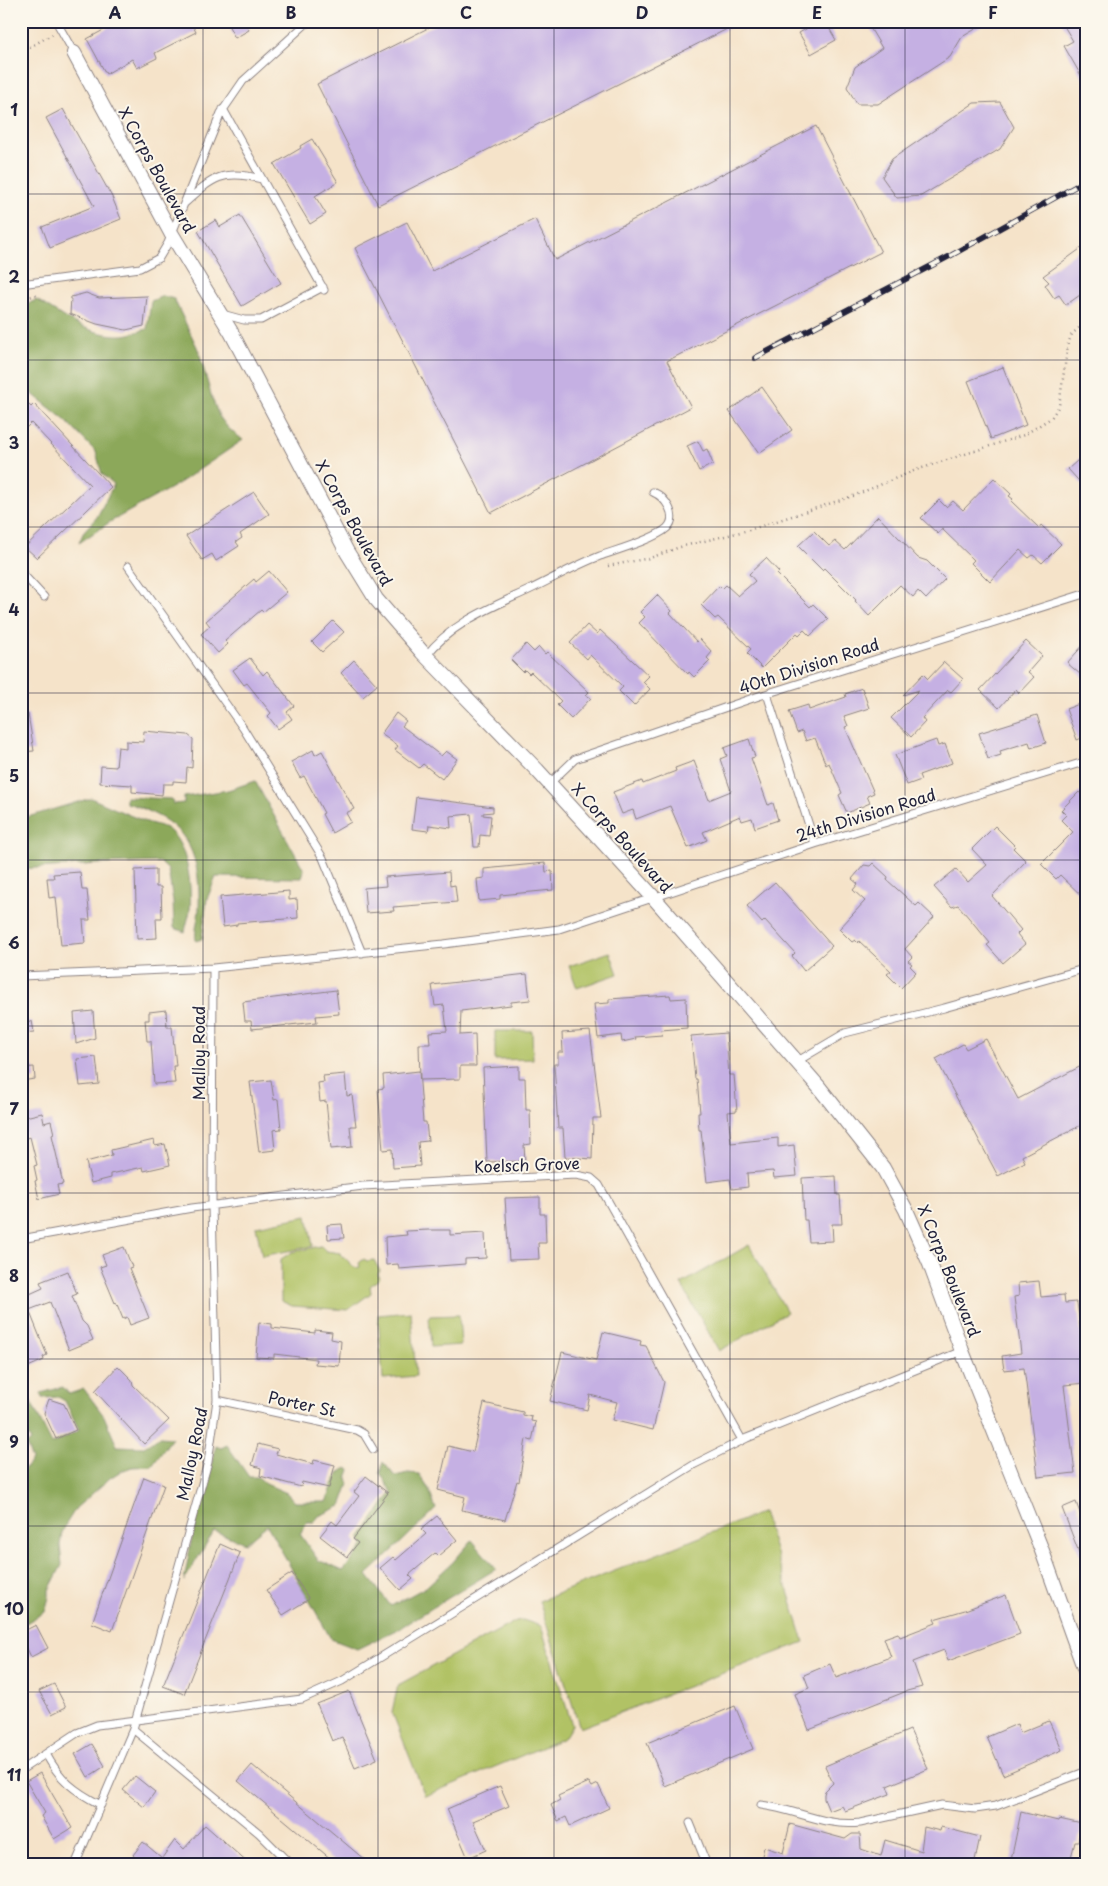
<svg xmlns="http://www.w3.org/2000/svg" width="1108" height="1886" font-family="'Playpen Sans',sans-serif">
<rect width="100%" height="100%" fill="#fbf7ec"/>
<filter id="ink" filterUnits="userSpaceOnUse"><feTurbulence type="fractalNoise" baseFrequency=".02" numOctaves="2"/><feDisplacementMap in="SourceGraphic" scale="10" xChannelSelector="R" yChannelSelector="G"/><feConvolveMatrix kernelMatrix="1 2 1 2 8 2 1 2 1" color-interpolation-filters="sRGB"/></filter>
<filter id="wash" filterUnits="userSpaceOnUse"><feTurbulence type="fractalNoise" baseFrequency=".0096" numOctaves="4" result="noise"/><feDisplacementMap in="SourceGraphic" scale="20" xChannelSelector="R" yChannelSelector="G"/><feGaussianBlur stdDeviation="1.12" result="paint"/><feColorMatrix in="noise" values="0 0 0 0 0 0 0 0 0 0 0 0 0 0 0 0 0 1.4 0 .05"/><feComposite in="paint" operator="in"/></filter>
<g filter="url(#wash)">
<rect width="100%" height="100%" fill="#f5e3c9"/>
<path fill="#b1c265" stroke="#6a7250" d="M610,952L618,974L577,988L569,966Z
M495,1031H532L533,1059L495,1060Z
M307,1216L313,1246L262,1256L256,1226Z
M749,1245L787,1312L719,1351L681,1284Z
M321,1246L326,1251L340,1253L355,1268L360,1267L359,1263L364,1259L367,1261L374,1260L380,1271L378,1274L380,1278L370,1286L371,1293L348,1310L292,1306L281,1301V1259L292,1252Z
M411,1312L416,1376L383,1379L378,1315Z
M459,1315L461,1345L431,1347L429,1316Z
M763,1512L804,1642L580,1728L539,1601Z
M523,1620L541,1626L572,1725L564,1738L425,1796L392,1712L398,1685L516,1621Z"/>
<path fill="#8ca85a" stroke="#57654a" d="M163,296L174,299L198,349L212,398L219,416L228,428L243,440L178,484L110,522L79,543L84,531L97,517L114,484L102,474L96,452L65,420L21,385V306L37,300C63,317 91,337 124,335C131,334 140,331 147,329L151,301Z
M255,781L304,870L302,878L216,877L207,899L202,939L196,941C194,930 199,918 199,907C200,867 194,832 154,814C145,809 136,805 126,803V797L172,799L173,804L184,803V797L228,790Z
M91,798C109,806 126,814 144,821C151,824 160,825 166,828C188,842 192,886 190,910C189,917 186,925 185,932L174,928L173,901L168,870L160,862L98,864L21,869V819Z
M63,1387L69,1394L84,1389L104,1416L117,1446L144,1447L160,1437L172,1438L152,1466L132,1467L121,1471L110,1478L76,1508L66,1524L62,1533L60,1545L62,1565L49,1590V1597L45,1612L21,1626V1473L32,1460L26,1445L31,1441L21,1421V1404L30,1400L52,1444L79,1430L65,1401L58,1397L43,1398L41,1393Z
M227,1445L249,1477H258L266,1484L287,1493L295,1502H327C331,1490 335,1473 347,1468L350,1470L347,1478L349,1484L341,1506L319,1516L314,1522H307L300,1534L318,1560L343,1571L364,1545L360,1538L392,1492L380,1473L383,1462L395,1476L408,1473L419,1474L428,1488L436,1509L367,1575L391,1606L426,1587L453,1562L472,1540L496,1569L398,1629L357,1649L331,1639L267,1525L245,1543L214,1531L184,1581L191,1542L216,1446L221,1448Z"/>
<g id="blocks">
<path fill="#c5b0e3" d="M120,21H190L196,32L155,53L157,58L137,68L132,59L106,74L87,39Z
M226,21H244L249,30L235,38Z
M442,21H743L378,205L317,84Z
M820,21H825L836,40L811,54L799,33Z
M866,21H989L962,37L950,57L878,104H857L847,87L855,67L882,48Z
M1061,21H1087V86L1064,46L1073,41Z
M1000,102L1014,127L1000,149L921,196L897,198L882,177L892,159L974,103Z
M63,109L112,197L121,219L50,248L42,227L94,206L46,118Z
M816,126L881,252L667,361L691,407L491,513L355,248L407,222L432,271L535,219L555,260Z
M312,139L338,182L315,196L326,214L310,224L274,164L301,148L300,146Z
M240,215L281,283L242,306L198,231L216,220L220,227Z
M1087,244V290L1066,305L1059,295L1054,298L1045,285L1049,282L1043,276Z
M86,293L99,298L147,296L144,326L126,330L97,324L70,314L71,297Z
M1003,367L1026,425L991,439L968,381Z
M762,387L792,430L759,453L729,411Z
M21,396L31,407L34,404L111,487L37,558L25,547L90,485L31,423L21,433Z
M698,441L703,451L707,449L713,464L699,471L687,446Z
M1087,452V490L1068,469Z
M994,478L1011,494L1009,496L1013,499L1011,501L1039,528L1041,525L1061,544L1042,563L1033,555L1029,558L1020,550L990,582L971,563L974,560L942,529L938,534L921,518L939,500L946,507L953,501L963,510Z
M254,492L269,514L240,534L242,538L236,542L239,546L216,561L212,554L202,560L186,536Z
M878,516L918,558L927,561L945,579L926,599L918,591L913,597L900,585L869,616L855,601L856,600L824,568L822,570L798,546L814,531L829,546L835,541L845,550Z
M766,558L779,572L777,574L810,607L813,604L828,619L810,636L804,630L799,635L797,633L762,668L747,653L751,649L718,617L715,619L701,605L719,586L722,589L726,585L738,596L755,581L749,574Z
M269,571L287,592L263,612L261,610L225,641L228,644L218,653L201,634L210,626L206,621L254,579L256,582Z
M657,595L672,611L670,613L697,642L700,639L712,652L707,658L710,661L694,677L689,672L688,674L639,623L645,617L640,612Z
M333,621L344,632L322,652L312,642Z
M587,625L597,634L600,630L649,676L643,682L650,689L634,706L619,691L623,687L590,655L587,659L570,643Z
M1026,641L1042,656L1028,672L1034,677L1019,693L1016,689L999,708L980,690Z
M1087,641V680L1067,663Z
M526,644L534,652L539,647L545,654L547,652L589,692L586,695L591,698L571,719L557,705L561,701L531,672L529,674L525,670L523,672L511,660Z
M250,658L263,675L267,671L294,706L287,712L292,719L278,729L268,716L271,713L247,683L244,685L233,670Z
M354,660L377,685L363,697L341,673Z
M944,662L963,679L951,692L948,690L922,718L925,722L911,737L891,718L919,690L903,695L923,674L928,679Z
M862,688L869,708L844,716L848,726L845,727L874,793L867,796L870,803L847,813L839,795L842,793L829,763L826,765L815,738L806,741L802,731L797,733L789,711L808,705L809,710L846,697L845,694Z
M1087,701V736L1077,740L1066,709Z
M396,713L406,721L402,726L441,756L446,751L457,759L442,779L423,764L419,768L395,750L398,746L381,734Z
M28,714L34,751L21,752V715Z
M1037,715L1046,743L1031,748L1029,742L1000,751L1001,755L988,759L979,733Z
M144,731L188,735L193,739L192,768L187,767L186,782L173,781V784H163L162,795L132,792V785L100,783L101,766L116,767L118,747L126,748V741L143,742Z
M749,739L755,757L751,758L768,805L773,803L778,820L755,828L752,818L742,821L740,816L703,832L707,840L688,848L670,806L636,819L633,810L622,814L613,792L642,781L643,784L676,771L675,768L694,761L709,800L731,791L720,759L727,756L724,748Z
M936,740L938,746L945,744L952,763L919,775L921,780L907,785L895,755Z
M313,750L315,755L322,751L354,809L346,813L351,822L332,833L322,814L324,813L304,776L300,778L291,762Z
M1079,792L1087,799V901L1060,875L1056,879L1041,864L1073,832L1061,820L1066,815L1061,810Z
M416,797L493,807V812L483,813V815L491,816L489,836L480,835L479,847H474L471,814L450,816L451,828L429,825L428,831L412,829Z
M995,826L1015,846L1013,848L1026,861L992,896L1021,930L1017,934L1025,944L1003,963L987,945L990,943L958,905L952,907L934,887L956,869L968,882L987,865L972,849Z
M545,863L546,872L552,871L553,890L500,895V899L479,901L477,879L484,878V869Z
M873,863L888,877L887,880L916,906L919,903L934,917L905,949L912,957L908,961L912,964L910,966L916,972L901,988L887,974L891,971L859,941L858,943L855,940L852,942L839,929L865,901L853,890L858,884L852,879L864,865L870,866Z
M156,869V887H161L162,918H156L157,938L137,939L135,870Z
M80,872L82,890H87L90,920H83L85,943L61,945L56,897L49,898L47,878H54L53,874Z
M449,872L450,886L455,885L457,902L393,907L394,911L366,913L364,888L386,886L385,877Z
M775,882L832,946L804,971L792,956L795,953L765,920L762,923L747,906Z
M289,891V900L297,899L298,918L237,923V925L223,927L220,897Z
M527,974L530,1000L511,1002V1005L461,1011L460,1035L475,1034L476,1066H460V1079L420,1080L419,1044H430L429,1032L447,1031L444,1005L435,1006L432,985Z
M336,990L339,1014L316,1016L317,1022L252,1029L251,1021H245L243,1002Z
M670,995L671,999L686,998L687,1028L661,1030L662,1035L635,1037L636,1039L622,1042L621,1035L598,1038L594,1004L609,1003V999Z
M166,1010L167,1027H172L176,1066H173L175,1083L154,1084L151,1041H147L145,1020H149V1012Z
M93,1011L95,1038L76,1044L74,1013Z
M32,1021L34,1032L21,1033V1022Z
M590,1031L601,1118H593L592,1159L565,1157L563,1128H558L554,1064H558V1052H563L562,1033Z
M726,1033L729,1075H734L737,1111L728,1112L731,1143L778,1138V1147L794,1145L797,1176L774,1178L773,1171L747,1173L748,1187L732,1189L730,1179L707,1182L701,1130H699L698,1113H700L697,1079H695L691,1036Z
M986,1039L1018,1099L1087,1063V1122L1022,1156L1025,1162L998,1176L936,1059L963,1044L966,1049Z
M96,1057L99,1084L80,1086L77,1059Z
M519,1066V1078H525L526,1110H530L531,1144L524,1145L525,1161L487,1162L483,1068Z
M34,1067L35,1079L21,1081V1068Z
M419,1071L423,1122H426L428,1141L418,1142L420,1166L393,1168L392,1149L383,1150L378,1089L384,1088L383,1075Z
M345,1074L347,1096L352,1095L356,1126H350L352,1147L331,1149L326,1101L320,1102L318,1083L324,1082L323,1076Z
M271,1080L274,1100L278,1099L281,1129L273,1130L275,1150L259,1152L250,1082Z
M42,1113L44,1123L51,1121L54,1134L52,1135L63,1184L57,1185L59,1194L39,1199L35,1181L37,1180L34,1166L37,1165L30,1137L26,1138L21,1118Z
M154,1140L155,1146L165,1144L170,1165L144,1171L143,1167L111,1174V1178L91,1183L86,1162L112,1155L111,1150Z
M836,1176L837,1195H840L842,1224H832L833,1241L809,1242L807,1220H804L802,1178Z
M540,1197V1214H545L546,1243H538L539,1259L509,1260L505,1198Z
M342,1224L344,1238L328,1239L327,1225Z
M429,1230H450V1235L485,1233L486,1258L465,1259V1264L399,1269L398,1264L386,1265L385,1237L407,1235L406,1231Z
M124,1247L132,1267L129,1268L149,1318L130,1325L127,1317L123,1319L116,1302L115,1303L100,1267L106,1265L102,1255Z
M68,1271L77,1294L72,1296L82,1321L87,1326L93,1340L69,1350L50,1302L29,1310L47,1355L43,1357L44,1360L21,1370V1293L23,1297L43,1288L40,1282Z
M1039,1281L1041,1297L1064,1295L1065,1303L1077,1302L1087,1383L1064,1385L1075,1473L1038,1477L1024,1368L1004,1370L1002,1356L1021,1353L1014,1297L1019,1296L1018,1283Z
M259,1322L272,1324V1328L315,1333V1330L332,1332L331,1339L341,1341L339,1366L315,1364L316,1359L274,1354V1358L256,1357Z
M603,1332L641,1341L640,1345L646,1346L664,1382L653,1430L612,1420L617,1402L590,1395L587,1410L550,1401L562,1352L596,1360Z
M118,1366L132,1380L133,1385L169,1420L144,1444L95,1391Z
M49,1399L64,1404L76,1430L56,1439L44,1413Z
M484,1403L523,1412V1415L532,1417L531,1421L536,1422L532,1441L526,1439L519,1482L517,1481L505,1520L462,1510L465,1497L438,1490L448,1446L473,1452Z
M258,1444L278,1449L276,1454L313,1464L314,1460L335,1465L329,1488L302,1482L301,1487L260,1476L261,1468L252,1465Z
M366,1476L388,1493L353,1539L358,1543L347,1557L320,1536L332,1521L337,1525L359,1496L354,1492Z
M144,1477L164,1485L112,1631L92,1623Z
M1076,1502L1087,1532L1086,1571L1062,1508Z
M437,1516L457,1540L438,1556L435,1553L409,1575L413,1579L400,1590L380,1568L393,1557L396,1560L426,1534L421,1529Z
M220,1544L240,1553L184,1694L163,1686Z
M292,1573L309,1599L283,1615L266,1590Z
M1006,1595L1020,1634L948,1661L944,1650L913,1662L922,1687L907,1691L809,1730L795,1694L809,1688L804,1675L830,1664L836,1678L891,1657L884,1638L898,1633L900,1637L936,1623L934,1619L965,1610Z
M36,1625L48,1648L31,1657L22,1638L24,1637L22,1632Z
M54,1684L66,1707L52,1714L39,1691Z
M349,1691L377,1759L355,1768L342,1737L332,1741L317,1704Z
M735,1706L753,1749L665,1786L647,1743Z
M1049,1721L1062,1750L1003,1775L987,1737L1017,1724L1020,1733Z
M910,1730L928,1769L887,1786L890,1794L845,1811L842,1806L829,1811L824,1799V1794L825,1791L833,1783L825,1766Z
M92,1744L105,1766L88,1777L75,1754Z
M252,1765L371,1865H338L238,1781Z
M40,1773L72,1828L54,1839L41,1816L45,1813L26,1781Z
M135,1776L155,1792L144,1807L123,1790Z
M589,1782L592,1787L598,1784L609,1808L570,1826L566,1817L558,1821L551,1805L560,1800L558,1796Z
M500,1786L509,1806L473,1821L486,1850L468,1858L447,1809Z
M1021,1812L1058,1821L1059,1819L1082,1824L1078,1842H1075L1069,1865H1010Z
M790,1824L845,1839L852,1834H860L861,1849L881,1856L885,1840L921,1851L924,1827L940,1831L941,1827L980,1837L974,1865H760L764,1847L783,1853Z
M205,1825L250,1865H141L133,1855L143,1842L162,1858L175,1840L184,1849Z"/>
</g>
</g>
<g filter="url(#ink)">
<use href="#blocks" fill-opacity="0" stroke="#8c8282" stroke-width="1"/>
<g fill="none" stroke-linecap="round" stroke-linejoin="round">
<g stroke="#8c8282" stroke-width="9">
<path id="lane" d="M56,21L74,53
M223,109L324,290
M185,203C213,177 223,169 262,179
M21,284L140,268L159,258L168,243L221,113L243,81L309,21
M222,314L244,320H261L323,287
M128,566L243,728L323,858L362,953
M21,572L44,597
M426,656C452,622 493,607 531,589C554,578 576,565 600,556C617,550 655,539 667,528C679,516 665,497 653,492
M767,694L815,844
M549,784L575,759L759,696L1087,593
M21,976L213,968L444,944L559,929L815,844L1087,761
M796,1062L845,1033L944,1008L1087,968
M21,1239L192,1208L363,1186L576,1175L591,1178L599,1185L742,1440
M217,1400L357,1430L364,1434L373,1449
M133,1729L259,1833L291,1865
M46,1754C60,1780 74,1791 101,1805
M21,1770L77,1733L97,1725L302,1699L342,1681L695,1464L747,1438L962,1351
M761,1805C796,1809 824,1827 860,1823L942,1805L975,1809L996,1806L1087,1771
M690,1823L707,1865
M75,1865L133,1729L208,1462L217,1400L212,1206L213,968"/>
</g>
<g stroke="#8c8282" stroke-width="16">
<path id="street" d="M74,53L171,233L231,332L347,552L376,599L422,652L537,770L654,898L818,1086L883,1168L906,1210L930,1264L962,1351L1041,1548L1087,1676"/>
</g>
<path stroke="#8c8282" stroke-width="2.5" stroke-dasharray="1 4" stroke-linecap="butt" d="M21,52L53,34
M21,299L37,295
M608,566L650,558L680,547L749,530L853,496L916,470L1024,435L1051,418L1059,406L1068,344L1072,334L1087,321"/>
<use href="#lane" stroke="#fff" stroke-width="7"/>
<use href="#street" stroke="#fff" stroke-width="14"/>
<g stroke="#22223b" stroke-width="5.5">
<path id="rail" d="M755,358L950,256L1087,180"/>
</g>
<use href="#rail" stroke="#fbf7ec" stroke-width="4" stroke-dasharray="11" stroke-linecap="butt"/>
</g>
</g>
<path fill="none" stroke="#22223b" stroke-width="1" stroke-opacity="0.55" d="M203,21V1865M378,21V1865M554,21V1865M730,21V1865M905,21V1865M21,194H1087M21,360H1087M21,527H1087M21,693H1087M21,860H1087M21,1026H1087M21,1193H1087M21,1359H1087M21,1526H1087M21,1692H1087"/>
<g text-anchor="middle" stroke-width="4" stroke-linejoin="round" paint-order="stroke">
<g font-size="16" fill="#22223b" stroke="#fbf7ec">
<text transform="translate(157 170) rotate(61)" y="6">X Corps Boulevard</text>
<text transform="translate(354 523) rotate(61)" y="6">X Corps Boulevard</text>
<text transform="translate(809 666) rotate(-18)" y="6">40th Division Road</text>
<text transform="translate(866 815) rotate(-17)" y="6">24th Division Road</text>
<text transform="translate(622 838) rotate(48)" y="6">X Corps Boulevard</text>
<text transform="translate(199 1053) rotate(-90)" y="6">Malloy Road</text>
<text transform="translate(527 1165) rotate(-2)" y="6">Koelsch Grove</text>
<text transform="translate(949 1271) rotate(68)" y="6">X Corps Boulevard</text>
<text transform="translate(302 1404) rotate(12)" y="6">Porter St</text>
<text transform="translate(192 1454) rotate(-78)" y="6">Malloy Road</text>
</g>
</g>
<rect width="1108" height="1886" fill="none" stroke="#fbf7ec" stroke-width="55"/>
<rect x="28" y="28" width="1052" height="1830" fill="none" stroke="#22223b" stroke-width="2"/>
<g font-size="16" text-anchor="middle" font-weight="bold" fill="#22223b">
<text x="115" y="19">A</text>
<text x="291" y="19">B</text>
<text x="466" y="19">C</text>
<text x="642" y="19">D</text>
<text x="817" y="19">E</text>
<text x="993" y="19">F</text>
<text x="14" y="116">1</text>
<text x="14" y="283">2</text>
<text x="14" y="449">3</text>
<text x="14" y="616">4</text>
<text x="14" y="782">5</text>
<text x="14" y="949">6</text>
<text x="14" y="1115">7</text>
<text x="14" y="1282">8</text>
<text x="14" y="1448">9</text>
<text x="14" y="1615">10</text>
<text x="14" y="1781">11</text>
</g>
</svg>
